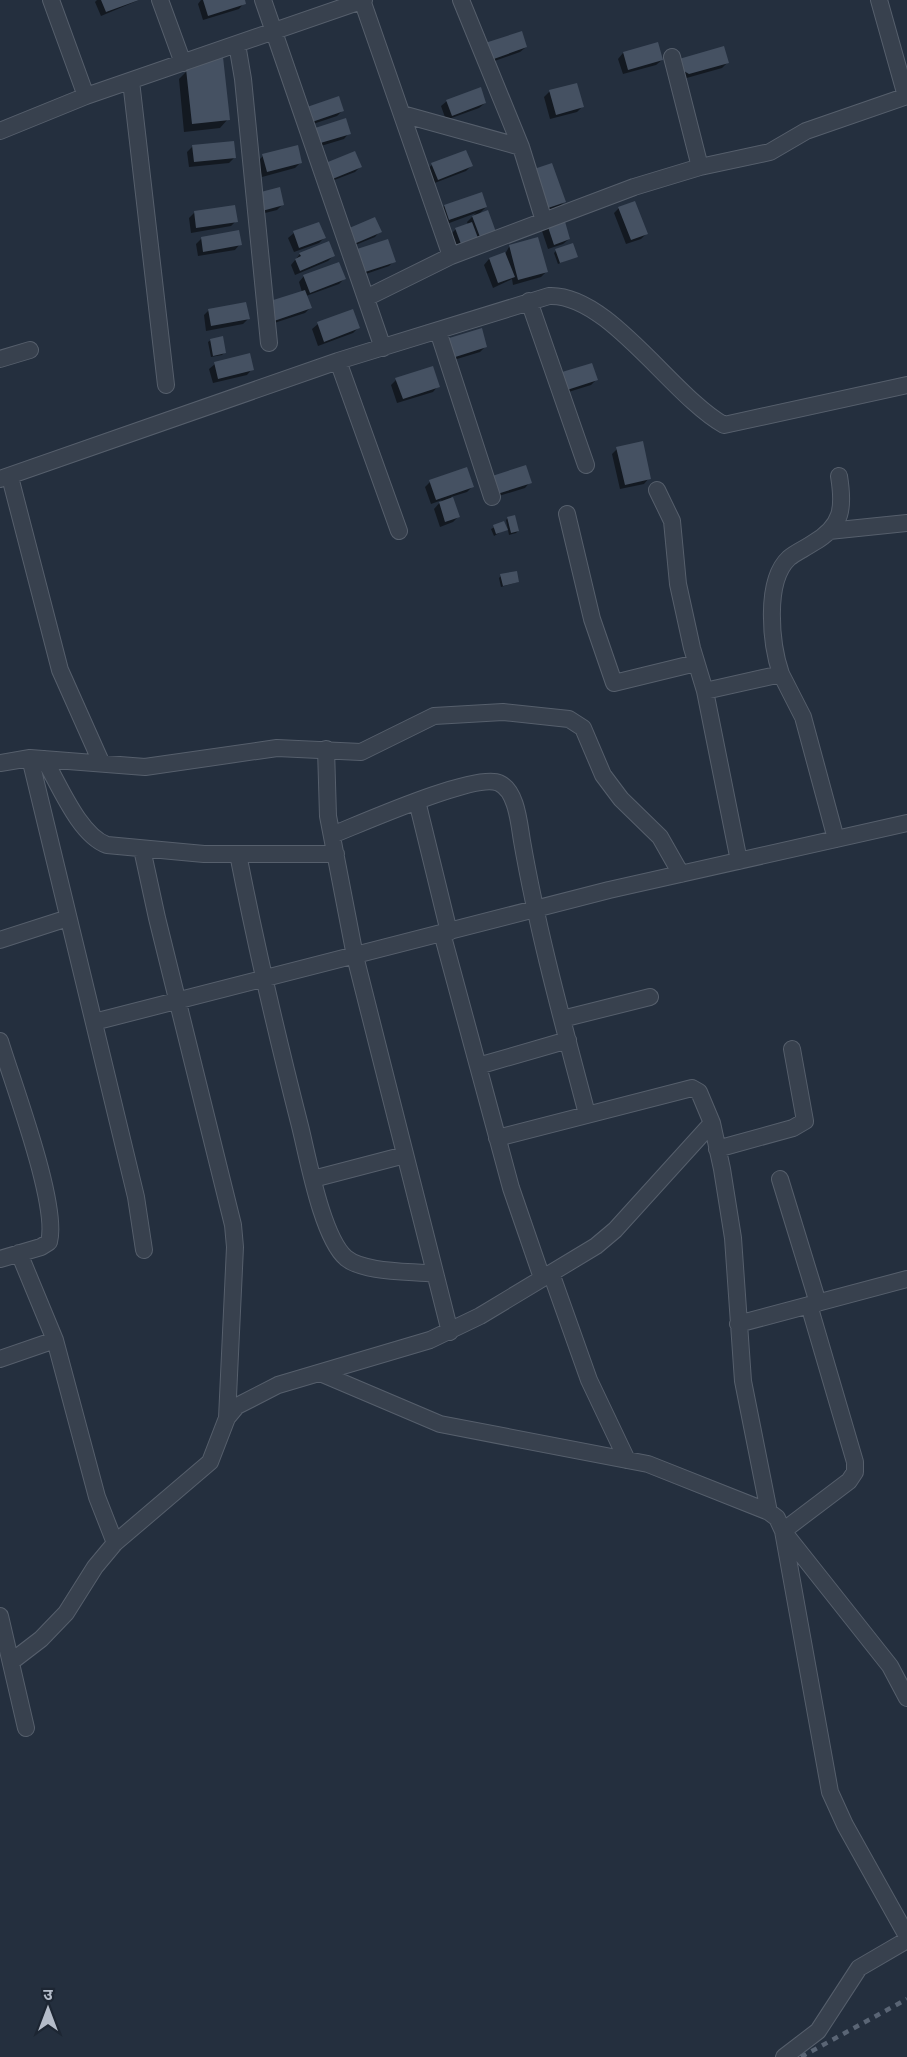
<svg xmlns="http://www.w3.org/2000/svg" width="907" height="2057" font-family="Inter,'Noto Sans Devanagari',sans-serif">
<rect width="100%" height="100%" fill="#242f3e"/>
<path fill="#0007" d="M97,0H139L101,16L95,2Z
M201,0H243L244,3L239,9L203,20L198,4Z
M521,32L526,47L520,52L486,64Z
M623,53L662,60L656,65L623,74L618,59Z
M728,62L722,68L683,79L674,66Z
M187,71L228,119L220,128L184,132L179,79Z
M576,85L582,107L577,112L550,119L544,97L549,92Z
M447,101L485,103L479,108L446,120L441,106Z
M343,110L337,116L307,126L303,114Z
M349,133L344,139L311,149L307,136Z
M193,146L234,158L229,163L189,167L187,152Z
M263,156L301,162L295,168L262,177L258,161Z
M432,165L471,166L466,171L432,184L426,170Z
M360,167L355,172L324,184L319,170Z
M526,177L564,202L559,207L539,214Z
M279,189L283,204L277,210L257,215Z
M444,206L486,207L477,216L495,231L456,248L451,234L456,229L468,225L467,222L476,213L444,225L439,212Z
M619,208L646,234L641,239L626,244L614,213Z
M194,213L236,221L231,226L191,233L189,218Z
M548,225L569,239L563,244L548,249L542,231Z
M380,231L375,237L348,248L343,236Z
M294,233L324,238L319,243L294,252L288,238Z
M201,239L240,244L235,250L198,256L196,244Z
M537,239L546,272L541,277L513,285L512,279L493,288L484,265L489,259L505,254L509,247Z
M556,251L576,256L558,264L554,253Z
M300,254L333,256L328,261L295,275L291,265Z
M350,257L394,261L389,266L357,277Z
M304,276L344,279L339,284L306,296L310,308L305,313L268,325L302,292L299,282Z
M209,310L248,319L243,324L206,331L204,315Z
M318,324L358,328L353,333L318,346L312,329Z
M211,340L224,353L222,355L211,357L208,342Z
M447,341L486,346L480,352L447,362Z
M215,364L252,369L247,375L213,383L209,369Z
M557,379L596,380L591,385L562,394Z
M396,380L438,386L433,392L397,403L391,385Z
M617,449L649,478L644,484L620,489L612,454Z
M430,482L472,487L467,492L451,497L458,517L453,522L440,527L434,509L442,500L431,504L425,487Z
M530,482L525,488L489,499L484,484Z
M508,518L518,531L516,533L509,535L506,520Z
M503,523L506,529L494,536L491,529Z
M501,576L518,582L501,587L499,578Z"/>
<path fill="#455162" d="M101,0H139L106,12Z
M203,0H245L246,4L208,16Z
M522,31L527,47L491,60L485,43Z
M658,42L663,60L628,70L623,52Z
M724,46L729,63L689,74L682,70L679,59Z
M223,57L230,120L192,124L186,69Z
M577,83L584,107L556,115L549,90Z
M481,87L486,103L452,116L446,100Z
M339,96L344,111L312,122L307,107Z
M346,118L351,134L317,144L312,129Z
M234,141L236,158L194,162L192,145Z
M298,145L302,163L267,172L262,154Z
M466,150L473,166L438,180L431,163Z
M355,151L362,167L330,180L323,164Z
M552,163L566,202L545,209L531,170Z
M280,187L284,205L262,211L257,193Z
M482,192L487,207L449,220L444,205Z
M635,201L648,234L631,240L618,207Z
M235,205L238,222L196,228L194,211Z
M488,210L496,232L480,237L472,216Z
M375,217L382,232L354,244L347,229Z
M564,218L570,239L554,245L547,224Z
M319,222L326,238L299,248L293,231Z
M472,222L478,238L461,244L455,228Z
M239,230L242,245L203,252L201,237Z
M538,237L548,272L518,280L509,245Z
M388,239L396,262L362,273L354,250Z
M329,241L335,256L300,271L295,259L301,256L299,253Z
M573,243L578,257L560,263L555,249Z
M505,252L515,277L498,283L489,258Z
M339,262L346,279L310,293L303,275Z
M305,290L312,308L274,321L267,302Z
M246,302L250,319L211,326L208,309Z
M353,309L360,328L324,342L317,322Z
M482,328L487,347L452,358L446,339Z
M223,336L226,353L213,356L210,339Z
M250,353L254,370L218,379L214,362Z
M592,363L598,380L567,390L562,372Z
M433,366L440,387L403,399L395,378Z
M643,441L651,479L625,485L616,447Z
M526,465L532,483L494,495L489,477Z
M467,467L474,487L436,500L429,480Z
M453,497L460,517L445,522L439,502Z
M515,515L519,531L511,533L507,517Z
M504,521L508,530L496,534L493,525Z
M517,571L519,582L503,586L500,574Z"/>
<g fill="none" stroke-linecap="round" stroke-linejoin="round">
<g stroke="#565f6c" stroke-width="18">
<path id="minor" d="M51,0L86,96
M160,0L183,63
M263,0L383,348
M362,0L451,256
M461,0L521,147L544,221
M879,0L906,96
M237,44L243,79L269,343
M672,57L700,167
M131,81L166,385
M402,114L521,147
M0,131L86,96L364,0
M366,298L451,256L634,187L700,167L770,152L806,131L907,96
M529,301L586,465
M438,331L492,497
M0,359L30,350
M338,361L399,531
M10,477L60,670L101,762
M0,479L338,361L549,296C608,293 672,396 724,425L907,385
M657,490L672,521L678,584L692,648L705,691
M567,514L592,619L614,683L696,663
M829,531L907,523
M781,674C771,645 764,581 789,558C796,552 806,548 813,543C843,526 844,507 839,476
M326,749L328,816L355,956L450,1332
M30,758L145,767L277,748L361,752L434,716L503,712L569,719L583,728L603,775L621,799L660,837L681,874
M44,759C59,784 79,835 107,845L204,854H336
M0,763L30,758L136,1197L144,1250
M417,801L449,932
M332,835C360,824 476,772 499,783C517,791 519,824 522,841C538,933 563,1023 587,1114
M142,849L157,918L233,1225L235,1247L227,1418
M238,854C256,946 277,1036 300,1126C308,1158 322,1237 346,1258C364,1273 412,1271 435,1274
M739,861L705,691L781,674L803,717L836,839
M442,933L511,1188L542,1278
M0,940L68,918
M562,1019L650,997
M94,1022L609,890L907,823
M0,1041C13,1084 59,1205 49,1242L41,1247L0,1259
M478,1066L568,1040
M497,1138L692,1088L699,1092L712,1123L722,1169L733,1238L743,1381L769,1512
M717,1149L793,1128L805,1121L792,1049
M313,1179L405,1155
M780,1179L818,1303
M19,1253L55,1340L97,1497L115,1543
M551,1273L589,1380L627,1460
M809,1305L855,1462V1472L849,1481L783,1531L890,1666L907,1698
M738,1324L907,1279
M0,1359L55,1340
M320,1373L440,1424L648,1464L769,1512L777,1518L783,1531L830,1792L845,1825L907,1936
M0,1616L26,1728
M11,1662L41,1639L66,1613L95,1567L115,1543L210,1462L227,1418L237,1406L278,1385L430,1340L480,1316L596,1246L615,1230L712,1123
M784,2057L818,2031L859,1968L907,1940"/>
</g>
<use href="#minor" stroke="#38414e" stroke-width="16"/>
<path stroke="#5a6575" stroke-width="4.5" stroke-dasharray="6 6" stroke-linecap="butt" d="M801,2057L907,1999"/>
</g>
<g transform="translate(48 2009)" stroke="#1d2633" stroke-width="4.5" paint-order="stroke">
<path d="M0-4.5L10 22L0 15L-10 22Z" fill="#b4bcc9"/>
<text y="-9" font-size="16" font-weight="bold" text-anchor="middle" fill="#b4bcc9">उ</text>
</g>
</svg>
